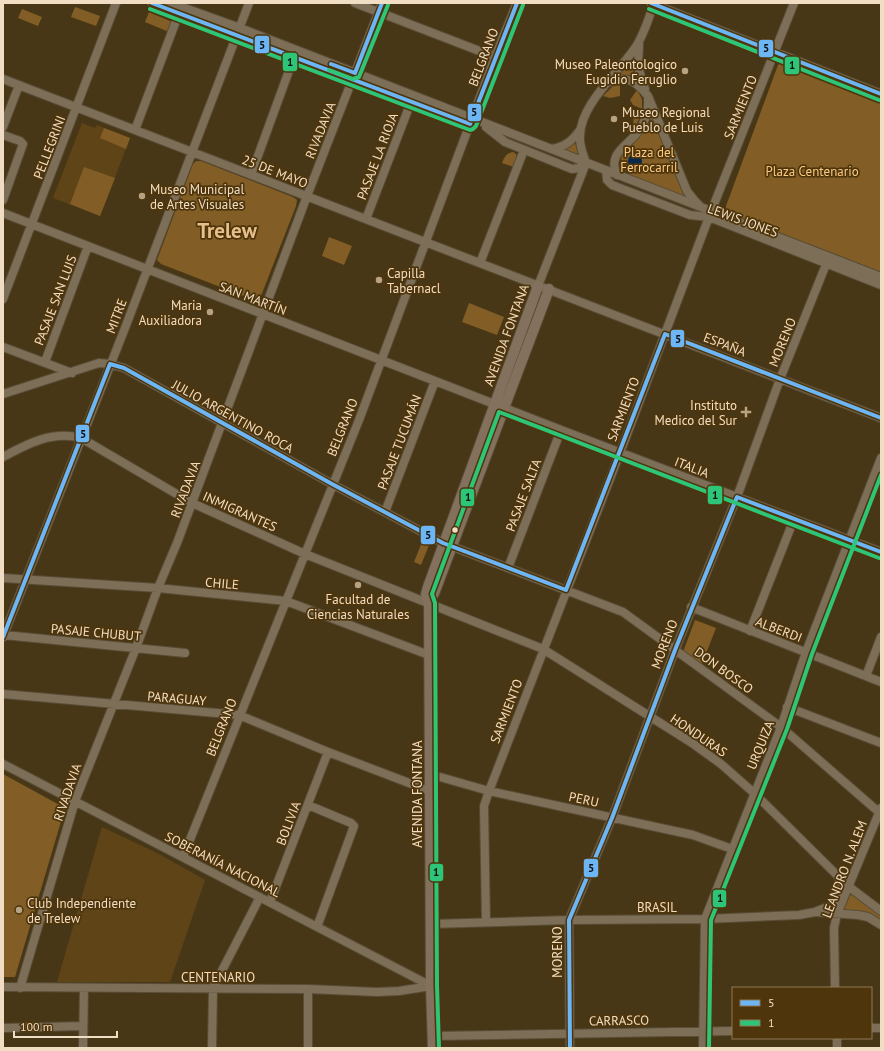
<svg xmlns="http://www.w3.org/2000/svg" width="884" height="1051" font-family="'PT Sans',sans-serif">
<rect width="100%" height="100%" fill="#483716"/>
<path fill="#5f4417" d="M82,123L95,128L97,125L130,138L100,216L53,198Z
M102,827L157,853L205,880L170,982H57Z"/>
<path fill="#825e26" d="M75,7L100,16L96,26L71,17Z
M22,9L42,17L38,26L18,18Z
M149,12L170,21L172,24L169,32L145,22Z
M634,56L633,75H619V73Z
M785,59L815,70L819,77L854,91L860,88L881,96V272L729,213L726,210V206L778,65L780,62Z
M618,84H620V96L610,98L603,96L613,86Z
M637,90L642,99V109L633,105L630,100Z
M650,111L686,196L685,197L631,175C627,172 624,170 622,165C617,151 634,145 641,135C647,128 651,120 650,111Z
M634,115L640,117L632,133L627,131L633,125Z
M104,128L130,138L126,149L100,138Z
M575,143L578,152L577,154L566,150V149Z
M513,152L516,154L517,158L514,167L502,163C504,158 506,153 513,152Z
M196,161H201L293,197L297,200L296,206L261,296L259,300H254L161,264L157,260L193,164Z
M84,167L115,178L100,216L70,204Z
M329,237L352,246L344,265L322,256Z
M469,303L504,317L497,335L462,322Z
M422,542L429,545L421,565L414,562Z
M695,620L716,628L702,664L683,652Z
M3,774L65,808L15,977H3Z
M855,894L881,914V921L843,909L848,896Z"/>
<path fill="#08284d" d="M628 161a7 7 0 1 1 14 0a7 7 0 1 1-14 0Z"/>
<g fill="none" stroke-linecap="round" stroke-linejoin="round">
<g stroke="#594d37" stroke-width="10">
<path id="minor" d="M152,3L470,124
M171,3L240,28L881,277
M355,3L495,57
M651,3L881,94
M639,44L638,67L645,89
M3,79L881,418
M609,82C627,75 636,81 648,96L687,191L695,201L700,206
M3,127L19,85
M486,127L505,142L572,169L579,168L586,163
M135,130L179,13
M3,135L20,141L23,144L3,200
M551,149C565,147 572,141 580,130
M606,170L607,180L612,185L690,215L709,217L881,285
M251,175L294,57
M617,175C607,154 627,146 637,133C644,124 649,112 648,100
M3,213L561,430L881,552
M366,219L411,102
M480,263L524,150
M538,286L586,163C583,154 579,145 580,136C580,105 618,73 635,48C644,35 649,18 654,3
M3,299L116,3
M3,347L72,373
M45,362L88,246
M3,394L99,363L110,364L124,368L332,484L443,543L623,612L781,727L881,814
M3,457C27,444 53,430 81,438L192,503L212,512L305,554L543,649L692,743L721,764L754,793L848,886L881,911
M385,512L435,381
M508,568L561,430
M3,578L158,588L286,601L429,655
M691,607L881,682
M750,631L794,519
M4,635L185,653
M3,637L125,328L249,3
M866,676L881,637
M3,694L239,715L328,752L430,791
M787,707L881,743
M3,764L431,986
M430,778L440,777L489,791L693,835L732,849
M308,805L351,823L354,826L317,927
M183,857L359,420L495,57L517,3
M270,902L328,752
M817,911L833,905L841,888L838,876
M486,922L484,806L489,791L620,453L709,217L794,3
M431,924L569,920L705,919L799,915L815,912L858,915L868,917L881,925
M3,987L308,989L377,992L399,991L431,986
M20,988L75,801L136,648L158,588L177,543L307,196L382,3
M835,988L834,928L837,914L881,808
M308,989V1048
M3,1028L83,1026
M871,1028H881
M433,1036L733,1031
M837,1038V1048
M83,1048L84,988
M212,1048L213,988L260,897
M570,1048L569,920L612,818L675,650L737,497L780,379L829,257
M703,1048L705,919L781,727L806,652L881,458"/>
</g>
<g stroke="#594d37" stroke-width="12">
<path id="major" d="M429,603L435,591L549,289
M433,1048L431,986L429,603L426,594L428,587L538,286"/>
</g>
<use href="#minor" stroke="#7c6e57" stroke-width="8"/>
<use href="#major" stroke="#83715e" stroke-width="10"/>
<g stroke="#4e350b" stroke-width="7">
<path id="bus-1" d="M152,3L470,124L517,3
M651,3L881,94
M331,64L355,73L382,3
M3,637L110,364L124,368L332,484L443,543L566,590L665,334L881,418
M570,1048L569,920L612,818L675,650L737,497L881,552"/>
</g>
<g stroke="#4e350b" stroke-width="7">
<path id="bus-2" d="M150,9L470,130L473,129L476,126L523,5
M649,9L879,100
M329,70L353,79L359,77L388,5
M439,1048L437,986L435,603L432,594L499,412L879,558
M709,1048L711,920L787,729L812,654L881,475"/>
</g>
<use href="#bus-1" stroke="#6db6f5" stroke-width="4"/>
<use href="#bus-2" stroke="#2dc577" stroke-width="4"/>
</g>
<g fill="#b6a386" stroke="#4e350b" stroke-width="1.5">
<circle cx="685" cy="71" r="4"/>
<circle cx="614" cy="119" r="4"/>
<circle cx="142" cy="196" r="4"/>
<circle cx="379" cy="280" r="4"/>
<circle cx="210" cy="312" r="4"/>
<path d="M744 406h4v4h4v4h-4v4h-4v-4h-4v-4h4z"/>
<circle cx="358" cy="585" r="4"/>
<circle cx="19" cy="910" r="4"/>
</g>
<circle fill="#f1ddc3" stroke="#4e350b" stroke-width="1.5" cx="455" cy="530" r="3.5"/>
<g text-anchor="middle" stroke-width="3.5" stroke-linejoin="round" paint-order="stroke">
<g font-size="13" fill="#f1ddc3" stroke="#4e350b">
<text transform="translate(483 57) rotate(-69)" y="5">BELGRANO</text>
<text transform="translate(740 107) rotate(-68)" y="5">SARMIENTO</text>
<text transform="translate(320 130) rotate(-68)" y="5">RIVADAVIA</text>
<text transform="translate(49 147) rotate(-69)" y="5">PELLEGRINI</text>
<text transform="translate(377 156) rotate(-69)" y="5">PASAJE LA RIOJA</text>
<text transform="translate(275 171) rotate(21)" y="5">25 DE MAYO</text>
<text transform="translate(743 220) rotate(20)" y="5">LEWIS JONES</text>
<text transform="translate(253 298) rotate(21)" y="5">SAN MARTÍN</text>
<text transform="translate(55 300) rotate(-69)" y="5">PASAJE SAN LUIS</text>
<text transform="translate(116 316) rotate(-69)" y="5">MITRE</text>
<text transform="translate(506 335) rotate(-70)" y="5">AVENIDA FONTANA</text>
<text transform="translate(782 342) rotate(-68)" y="5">MORENO</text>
<text transform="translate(725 344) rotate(21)" y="5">ESPAÑA</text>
<text transform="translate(623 409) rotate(-69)" y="5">SARMIENTO</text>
<text transform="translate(233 416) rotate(29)" y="5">JULIO ARGENTINO ROCA</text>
<text transform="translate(342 427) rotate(-68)" y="5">BELGRANO</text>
<text transform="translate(399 442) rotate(-69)" y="5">PASAJE TUCUMÁN</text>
<text transform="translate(692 467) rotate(21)" y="5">ITALIA</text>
<text transform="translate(185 489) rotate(-69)" y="5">RIVADAVIA</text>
<text transform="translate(523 495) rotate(-69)" y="5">PASAJE SALTA</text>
<text transform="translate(240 511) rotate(24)" y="5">INMIGRANTES</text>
<text transform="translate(222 583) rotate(5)" y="5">CHILE</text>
<text transform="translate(779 629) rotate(21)" y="5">ALBERDI</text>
<text transform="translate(96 632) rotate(5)" y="5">PASAJE CHUBUT</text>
<text transform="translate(664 644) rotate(-69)" y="5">MORENO</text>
<text transform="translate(724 670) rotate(36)" y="5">DON BOSCO</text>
<text transform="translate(177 698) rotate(5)" y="5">PARAGUAY</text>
<text transform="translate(506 711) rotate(-69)" y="5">SARMIENTO</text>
<text transform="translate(221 727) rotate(-68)" y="5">BELGRANO</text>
<text transform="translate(699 735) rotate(34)" y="5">HONDURAS</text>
<text transform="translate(760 745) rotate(-68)" y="5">URQUIZA</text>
<text transform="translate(67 792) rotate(-71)" y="5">RIVADAVIA</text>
<text transform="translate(417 794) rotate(-90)" y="5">AVENIDA FONTANA</text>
<text transform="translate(584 799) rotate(12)" y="5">PERU</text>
<text transform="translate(288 823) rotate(-69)" y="5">BOLIVIA</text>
<text transform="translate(223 864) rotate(27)" y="5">SOBERANÍA NACIONAL</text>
<text transform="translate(844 869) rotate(-69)" y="5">LEANDRO N. ALEM</text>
<text x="657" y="912">BRASIL</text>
<text transform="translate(557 952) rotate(-90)" y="5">MORENO</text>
<text x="218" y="982">CENTENARIO</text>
<text transform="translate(619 1020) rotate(-1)" y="5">CARRASCO</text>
</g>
<g font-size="13" fill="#f1ddc3" stroke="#4e350b" text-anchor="start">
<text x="677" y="69" text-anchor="end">Museo Paleontologico<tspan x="677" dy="15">Eugidio Feruglio</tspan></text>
<text x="622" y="117">Museo Regional<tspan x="622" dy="15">Pueblo de Luis</tspan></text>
<text x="150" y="194">Museo Municipal<tspan x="150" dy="15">de Artes Visuales</tspan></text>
<text x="387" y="278">Capilla<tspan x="387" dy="15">Tabernacl</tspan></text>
<text x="202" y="310" text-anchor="end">Maria<tspan x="202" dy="15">Auxiliadora</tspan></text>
<text x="737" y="410" text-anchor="end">Instituto<tspan x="737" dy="15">Medico del Sur</tspan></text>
<text x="358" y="604" text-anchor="middle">Facultad de<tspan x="358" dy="15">Ciencias Naturales</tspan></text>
<text x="27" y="908">Club Independiente<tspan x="27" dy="15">de Trelew</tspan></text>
</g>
<g font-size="13" fill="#fcca82" stroke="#4e350b">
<text x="649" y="157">Plaza del<tspan x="649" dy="15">Ferrocarril</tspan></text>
<text x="812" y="176">Plaza Centenario</text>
</g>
<g font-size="21" font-weight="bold" fill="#e6bf8a" stroke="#4e350b">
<text x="227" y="238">Trelew</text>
</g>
</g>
<g stroke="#4e350b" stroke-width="1.5">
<rect x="254" y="35" width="16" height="19" rx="4" fill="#6db6f5"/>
<rect x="758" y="39" width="16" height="19" rx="4" fill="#6db6f5"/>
<rect x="282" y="52" width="16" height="20" rx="4" fill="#2dc577"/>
<rect x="784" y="56" width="16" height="19" rx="4" fill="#2dc577"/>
<rect x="467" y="103" width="15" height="19" rx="4" fill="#6db6f5"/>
<rect x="670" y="329" width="15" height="19" rx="4" fill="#6db6f5"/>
<rect x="75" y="424" width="15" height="19" rx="4" fill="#6db6f5"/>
<rect x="707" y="485" width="16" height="20" rx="4" fill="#2dc577"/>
<rect x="460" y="488" width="15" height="19" rx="4" fill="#2dc577"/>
<rect x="420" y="525" width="16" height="20" rx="4" fill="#6db6f5"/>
<rect x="583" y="858" width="16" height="20" rx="4" fill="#6db6f5"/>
<rect x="429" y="863" width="15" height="19" rx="4" fill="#2dc577"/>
<rect x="712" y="889" width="15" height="19" rx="4" fill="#2dc577"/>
</g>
<g font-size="11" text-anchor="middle" font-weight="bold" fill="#111">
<text x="262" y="49">5</text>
<text x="766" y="52">5</text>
<text x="290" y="66">1</text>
<text x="792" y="69">1</text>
<text x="474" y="116">5</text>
<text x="678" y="343">5</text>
<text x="83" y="438">5</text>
<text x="715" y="499">1</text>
<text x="468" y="501">1</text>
<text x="428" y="539">5</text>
<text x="591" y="872">5</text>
<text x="436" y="876">1</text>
<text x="720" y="902">1</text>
</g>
<rect width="884" height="1051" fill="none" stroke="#f1ddc3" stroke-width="8"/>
<rect x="732" y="987" width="140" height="52" fill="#4e350b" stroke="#8f7855"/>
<rect x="740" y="1000" width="20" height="6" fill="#6db6f5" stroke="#8f7855"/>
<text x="768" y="1007" font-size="12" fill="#f1ddc3">5</text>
<rect x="740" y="1020" width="20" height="6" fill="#2dc577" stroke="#8f7855"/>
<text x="768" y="1027" font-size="12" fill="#f1ddc3">1</text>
<path d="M14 1031v6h103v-6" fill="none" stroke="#f1ddc3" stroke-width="2"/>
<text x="20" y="1031" font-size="12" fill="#f1ddc3" stroke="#4e350b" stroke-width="3" paint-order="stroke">100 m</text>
</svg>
